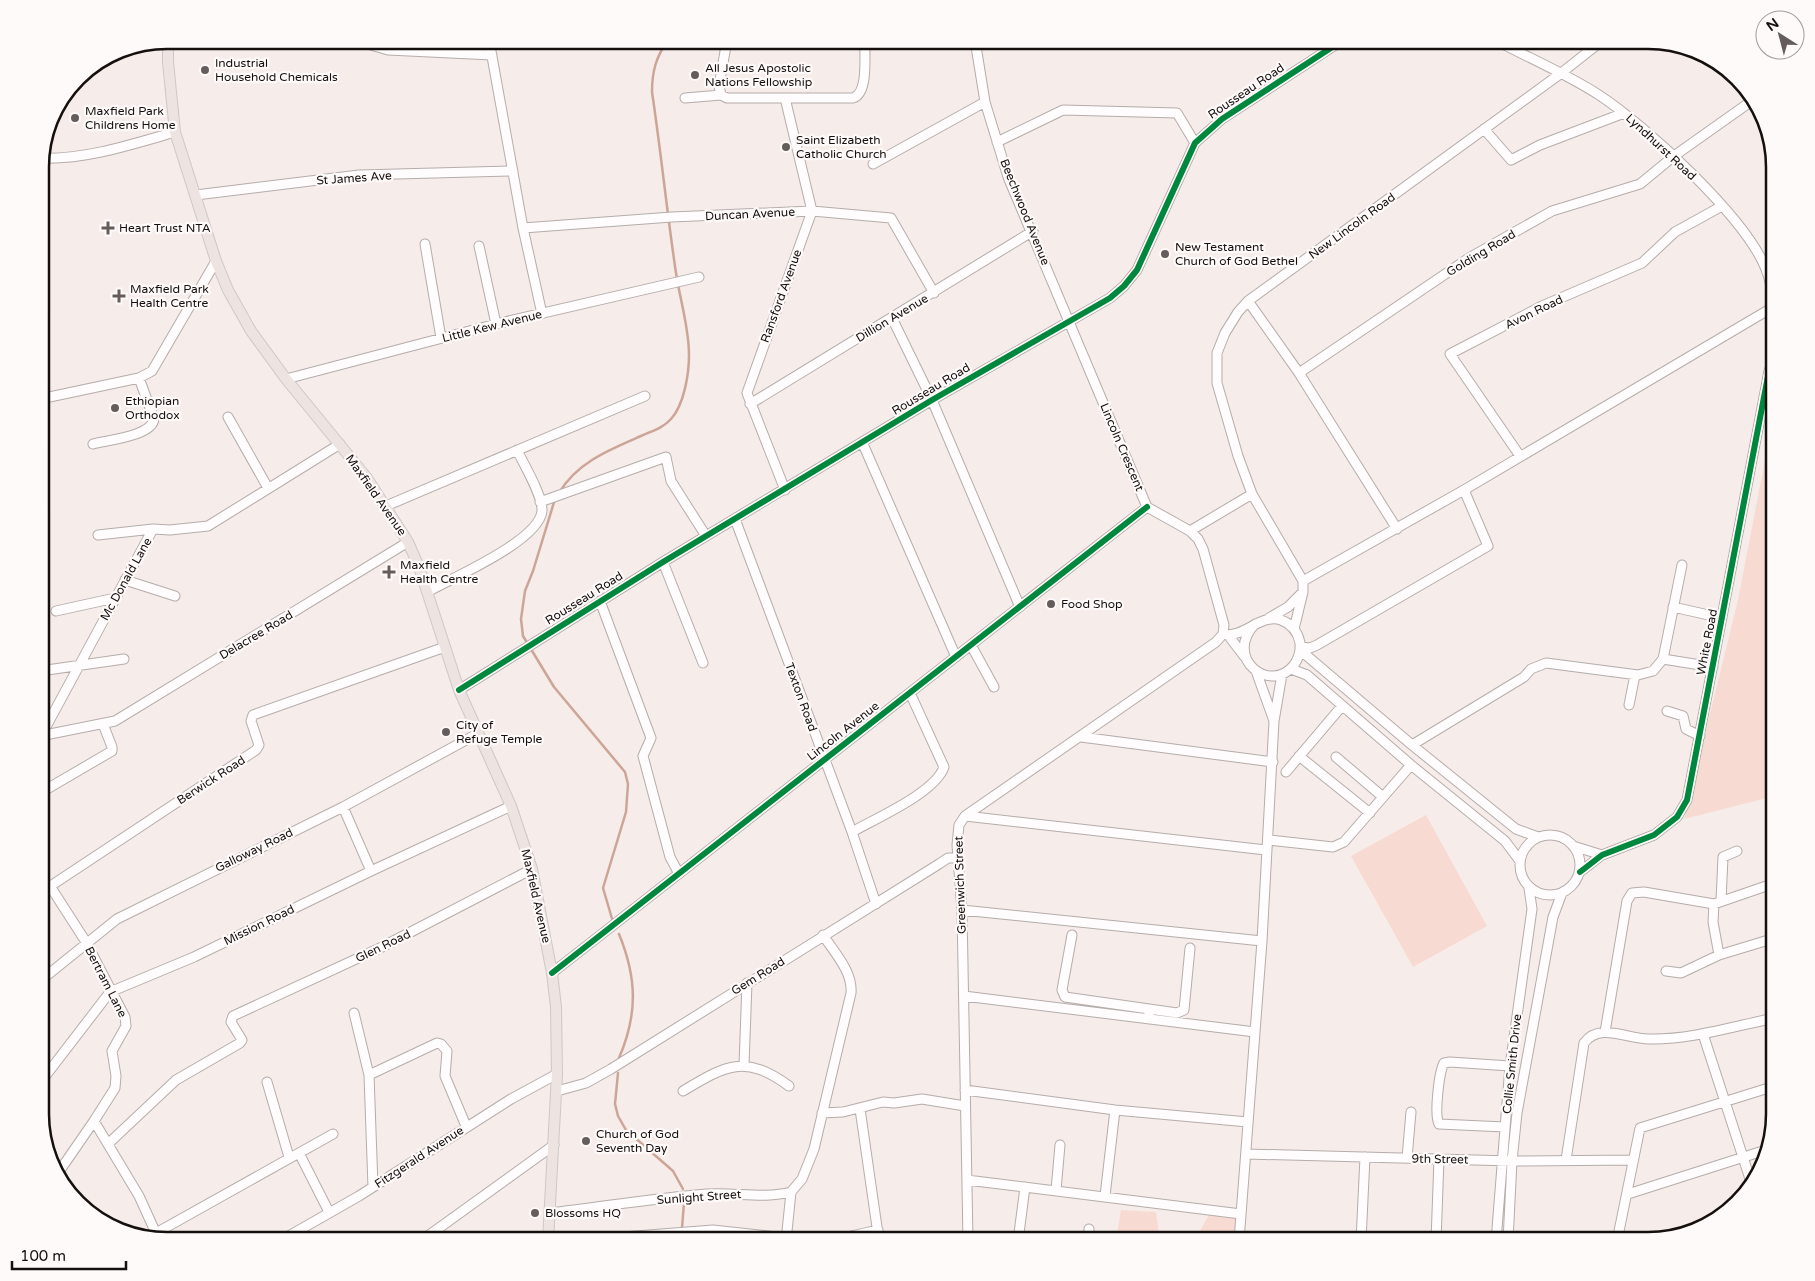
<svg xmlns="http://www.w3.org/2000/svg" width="1815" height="1281" font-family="'Varela Round',sans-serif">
<rect width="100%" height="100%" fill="#f6ece9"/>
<path fill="#f7dbd2" d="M1775,408V796L1684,819L1738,600Z
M1426,815L1487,926L1413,967L1351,856Z
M1121,1210L1156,1212L1160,1241H1116Z
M1209,1215L1237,1218L1239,1241H1199L1196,1238Z"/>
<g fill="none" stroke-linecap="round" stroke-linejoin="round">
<path stroke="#cda598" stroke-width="2.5" d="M559,493C577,462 611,449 641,436C652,431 663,428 671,419C684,405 689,374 689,355C689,327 680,300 676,273C667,213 661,152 652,92C652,71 656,57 668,40
M555,499L533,571L525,591L521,619L523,636L554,687L625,772L628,784L626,812L603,888L613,922
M619,1058C638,1014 637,978 619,934
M618,1073L615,1104L618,1116L626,1130L673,1171L683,1189
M682,1228L684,1203
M680,1241V1240"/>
<g stroke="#b5adab" stroke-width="11">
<path id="minor" d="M354,40L388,50L492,55
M489,40L523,228L542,314
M727,40L719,86L721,95L727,98H853C869,93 864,55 865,40
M975,40L985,102L1008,177L1147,507L1190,531L1198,539L1203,549L1224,625L1223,634
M1495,40C1529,58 1567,74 1599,95C1645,125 1749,220 1767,272C1771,282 1772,294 1775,305
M685,98L721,95
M1484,129L1511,160L1540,145L1624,113
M997,142L1063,110L1177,113L1195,143
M41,158C85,160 133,144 175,132
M873,164L985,102
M196,195L359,175L513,171
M523,228L672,217L812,211L891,218L934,293
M425,244L441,338
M479,246L496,324
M1248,301L1299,373L1397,529
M892,318L932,400L1020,607
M1299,373L1469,258L1552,211L1640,184L1674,156L1753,100
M286,379L496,324L699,277
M40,399L139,378L152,371L216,261
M750,404L1033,231
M228,417L268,488
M93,444C108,440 152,436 154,419L139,378
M863,444L956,657
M1520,456L1450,354L1542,306L1642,263L1675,232L1722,206
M785,490L747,393L812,211L785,98
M540,502L666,457L671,481L706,536
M386,506L645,396
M735,519L852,832L876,904
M1190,531L1252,494
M98,535L153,529
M663,562L703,663
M125,580L175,596
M1303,581L1252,494L1238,456L1217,383V353L1225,333L1238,312L1248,301L1560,74L1603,40
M1303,581L1464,490L1775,306
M427,592C452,578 539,541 542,511C543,496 524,465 517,450
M600,601L651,738L643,756L670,857L679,874
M1673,607L1722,618
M56,611L115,598
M1269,618L1288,607L1302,593
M1294,629L1303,592V581
M1223,634C1244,639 1260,613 1281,620C1292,624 1298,633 1300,643C1301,651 1298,659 1294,665C1270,695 1223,658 1255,624
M1228,635L1244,656
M971,645L994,687
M1300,647L1310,648L1317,645L1488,546L1464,490
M1300,650L1412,745L1516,829L1538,837
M1663,659L1713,667
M1291,669L1307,675L1411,765L1505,841L1520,861
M40,671L124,659
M1256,671L1274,721L1282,674
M459,690L663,562L932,400L1110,298L1124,286L1137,270L1195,143L1222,119L1343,40
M1629,705L1635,675
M1667,711L1683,716L1686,729L1700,736
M40,736L115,721L408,542
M41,736L153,529L170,530L208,526L340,444
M1081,737L1273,762
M1412,745L1524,677L1531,669L1546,663L1638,675L1653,671L1663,659L1682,565
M1299,756L1370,813
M1336,757L1383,797
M1286,772L1342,706
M40,793L112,751V747L103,724
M343,807L371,871
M965,816L1266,850
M852,832C876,818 935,793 944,767L910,693
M1520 865a30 30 0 1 1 60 0a30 30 0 1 1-60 0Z
M1269,840L1333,847L1344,842L1411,765
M1573,846L1602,855
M1580,872L1602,855L1654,835L1677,817L1687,800L1769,371L1775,357
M50,886L86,942L125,1017L126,1026L112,1051L116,1076L115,1088L94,1121L139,1196L159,1240
M40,893L256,750L259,745L251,721L253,715L445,647
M1721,901L1723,857L1737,851
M1714,904L1713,922L1719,955
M962,910L1262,941
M1072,935L1062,990L1065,997L1149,1009V1019
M1666,971L1681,973L1719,955L1775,938
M552,973L1147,507
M40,981L117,919L343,807L477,734
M964,996L1255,1032
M1149,1009L1177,1013L1184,1010L1190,948
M354,1013L369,1075L373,1187
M1605,1032L1627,901L1632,893L1644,892L1714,904L1775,883
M1703,1034L1752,1185
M744,1065L747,983
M369,1075L437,1043L441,1044L447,1051L445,1076L466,1126
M267,1082L289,1157
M40,1083L110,992L194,957L371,871L511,806
M965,1090L1115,1110L1248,1122
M557,1091L586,1083L611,1069L939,864L948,858H957
M683,1091C726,1065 745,1054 789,1086
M860,1109L879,1241
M822,1113L843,1112L883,1102L894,1103L922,1099L965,1106
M1505,1127L1439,1124C1434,1115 1439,1072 1444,1063L1450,1062L1510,1066
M109,1143L176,1080L240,1043L242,1040L231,1022L233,1016L380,948L532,869
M299,1153L329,1212
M1247,1154L1512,1161L1633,1160
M1407,1158L1411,1112
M1566,1160L1584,1043C1600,1022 1626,1039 1649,1039C1691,1040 1734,1026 1775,1018
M56,1176L94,1121
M967,1180L1241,1214
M1056,1190L1060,1145
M1628,1194L1769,1149
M1105,1196L1115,1110
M550,1213C602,1207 654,1198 707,1194C735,1192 764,1199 791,1192L802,1179L814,1149L851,993C853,972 834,952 823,935
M156,1233L333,1134
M280,1241L359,1196L511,1099L557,1074
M421,1241L554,1145
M571,1241L713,1230L786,1238
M786,1241L791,1192
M829,1241L878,1230
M968,1241L962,910L957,845L959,825L965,816L1216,642L1223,634
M1018,1241L1025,1187
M1088,1241L1089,1229
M1239,1241L1262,941L1274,721
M1361,1241L1365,1157
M1436,1241L1439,1159
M1496,1241L1510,1066L1532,909L1529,888
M1508,1241L1512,1161L1517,1113L1553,917L1562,893
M1617,1241L1640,1128L1775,1086"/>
</g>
<g stroke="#cdc8c7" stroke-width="12">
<path id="major" d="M168,40V62L175,132L216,261L228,290L251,331L286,379L367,478L408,542L419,567L459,690L511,806L532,869L552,973L556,1007L557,1074L548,1241"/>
</g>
<use href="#minor" stroke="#fefcfc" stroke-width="9"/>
<use href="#major" stroke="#ede4e1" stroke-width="10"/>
<g stroke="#fefaf9" stroke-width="9">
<path id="cycleway" d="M459,690L663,562L932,400L1110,298L1124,286L1137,270L1195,143L1222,119L1343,40
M1580,872L1602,855L1654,835L1677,817L1687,800L1769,371L1775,357
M552,973L1147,507"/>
</g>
<use href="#cycleway" stroke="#00873e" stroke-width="6"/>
</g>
<g fill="#645d5b" stroke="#fefaf9" stroke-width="2">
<circle cx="205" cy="70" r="5"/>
<circle cx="695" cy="75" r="5"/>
<circle cx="75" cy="118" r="5"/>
<circle cx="786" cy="147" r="5"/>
<path d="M105.5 220.5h5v5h5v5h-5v5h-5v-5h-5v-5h5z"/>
<circle cx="1165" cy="254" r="5"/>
<path d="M116.5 288.5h5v5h5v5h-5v5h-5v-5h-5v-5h5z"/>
<circle cx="115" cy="408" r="5"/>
<path d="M386.5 564.5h5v5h5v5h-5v5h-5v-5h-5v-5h5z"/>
<circle cx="1051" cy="604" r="5"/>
<circle cx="446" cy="732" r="5"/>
<circle cx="586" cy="1141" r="5"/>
<circle cx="535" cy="1213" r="5"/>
</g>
<g text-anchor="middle" stroke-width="4.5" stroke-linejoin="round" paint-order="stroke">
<g font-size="12" fill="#15100e" stroke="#fefaf9" text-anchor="start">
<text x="215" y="67">Industrial<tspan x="215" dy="14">Household Chemicals</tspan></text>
<text x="705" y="72">All Jesus Apostolic<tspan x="705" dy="14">Nations Fellowship</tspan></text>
<text x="85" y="115">Maxfield Park<tspan x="85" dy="14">Childrens Home</tspan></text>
<text x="796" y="144">Saint Elizabeth<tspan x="796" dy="14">Catholic Church</tspan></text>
<text x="119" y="232">Heart Trust NTA</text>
<text x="1175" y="251">New Testament<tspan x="1175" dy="14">Church of God Bethel</tspan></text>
<text x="130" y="293">Maxfield Park<tspan x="130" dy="14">Health Centre</tspan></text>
<text x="125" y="405">Ethiopian<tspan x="125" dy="14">Orthodox</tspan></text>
<text x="400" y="569">Maxfield<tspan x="400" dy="14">Health Centre</tspan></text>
<text x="1061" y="608">Food Shop</text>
<text x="456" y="729">City of<tspan x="456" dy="14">Refuge Temple</tspan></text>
<text x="596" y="1138">Church of God<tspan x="596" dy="14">Seventh Day</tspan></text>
<text x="545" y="1217">Blossoms HQ</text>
</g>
<g font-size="12" fill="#15100e" stroke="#fefaf9">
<text transform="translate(1246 91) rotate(-34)" y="4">Rousseau Road</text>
<text transform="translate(1661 147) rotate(43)" y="4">Lyndhurst Road</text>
<text transform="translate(354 178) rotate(-4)" y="4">St James Ave</text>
<text transform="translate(1025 212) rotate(68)" y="4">Beechwood Avenue</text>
<text transform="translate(750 214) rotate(-3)" y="4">Duncan Avenue</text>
<text transform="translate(1352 226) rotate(-36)" y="4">New Lincoln Road</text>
<text transform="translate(1481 253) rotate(-31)" y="4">Golding Road</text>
<text transform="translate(781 296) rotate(-70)" y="4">Ransford Avenue</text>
<text transform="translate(1534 312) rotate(-26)" y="4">Avon Road</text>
<text transform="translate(892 318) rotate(-31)" y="4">Dillion Avenue</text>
<text transform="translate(492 326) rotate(-14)" y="4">Little Kew Avenue</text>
<text transform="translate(931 389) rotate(-31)" y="4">Rousseau Road</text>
<text transform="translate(1122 447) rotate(67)" y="4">Lincoln Crescent</text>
<text transform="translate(376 495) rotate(55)" y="4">Maxfield Avenue</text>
<text transform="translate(126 579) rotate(-61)" y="4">Mc Donald Lane</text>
<text transform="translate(584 598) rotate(-32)" y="4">Rousseau Road</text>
<text transform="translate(256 635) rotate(-31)" y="4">Delacree Road</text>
<text transform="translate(1707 642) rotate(-79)" y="4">White Road</text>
<text transform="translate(801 697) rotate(70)" y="4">Texton Road</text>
<text transform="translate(843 731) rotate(-38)" y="4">Lincoln Avenue</text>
<text transform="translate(211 780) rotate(-33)" y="4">Berwick Road</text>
<text transform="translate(254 850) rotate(-26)" y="4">Galloway Road</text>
<text transform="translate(960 885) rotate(-92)" y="4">Greenwich Street</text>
<text transform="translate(536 896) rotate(77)" y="4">Maxfield Avenue</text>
<text transform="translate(259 925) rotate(-26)" y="4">Mission Road</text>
<text transform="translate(383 946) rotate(-26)" y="4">Glen Road</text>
<text transform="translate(758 976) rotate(-32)" y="4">Gem Road</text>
<text transform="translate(106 982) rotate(63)" y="4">Bertram Lane</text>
<text transform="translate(1512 1064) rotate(-84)" y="4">Collie Smith Drive</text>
<text transform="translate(419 1157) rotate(-33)" y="4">Fitzgerald Avenue</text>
<text transform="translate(1440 1159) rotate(1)" y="4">9th Street</text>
<text transform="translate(699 1197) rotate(-4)" y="4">Sunlight Street</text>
</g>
</g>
<path d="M0 0H1815V1281H0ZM167 49H1648A118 118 0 0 1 1766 167V1114A118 118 0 0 1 1648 1232H167A118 118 0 0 1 49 1114V167A118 118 0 0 1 167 49Z" fill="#fefaf9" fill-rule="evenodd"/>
<path fill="none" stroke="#15100e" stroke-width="2.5" d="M167 49H1648A118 118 0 0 1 1766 167V1114A118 118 0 0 1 1648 1232H167A118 118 0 0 1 49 1114V167A118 118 0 0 1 167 49Z"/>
<g transform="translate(1780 35) rotate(324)"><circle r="24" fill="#fefaf9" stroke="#a19c9b"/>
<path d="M0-4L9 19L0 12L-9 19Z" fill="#645d5b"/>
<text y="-8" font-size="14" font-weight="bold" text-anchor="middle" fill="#15100e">N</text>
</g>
<path d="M12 1261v8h114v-8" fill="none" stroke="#15100e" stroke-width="2.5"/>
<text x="20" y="1261" font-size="15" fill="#15100e" stroke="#fefaf9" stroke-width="4" paint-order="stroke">100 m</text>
</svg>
